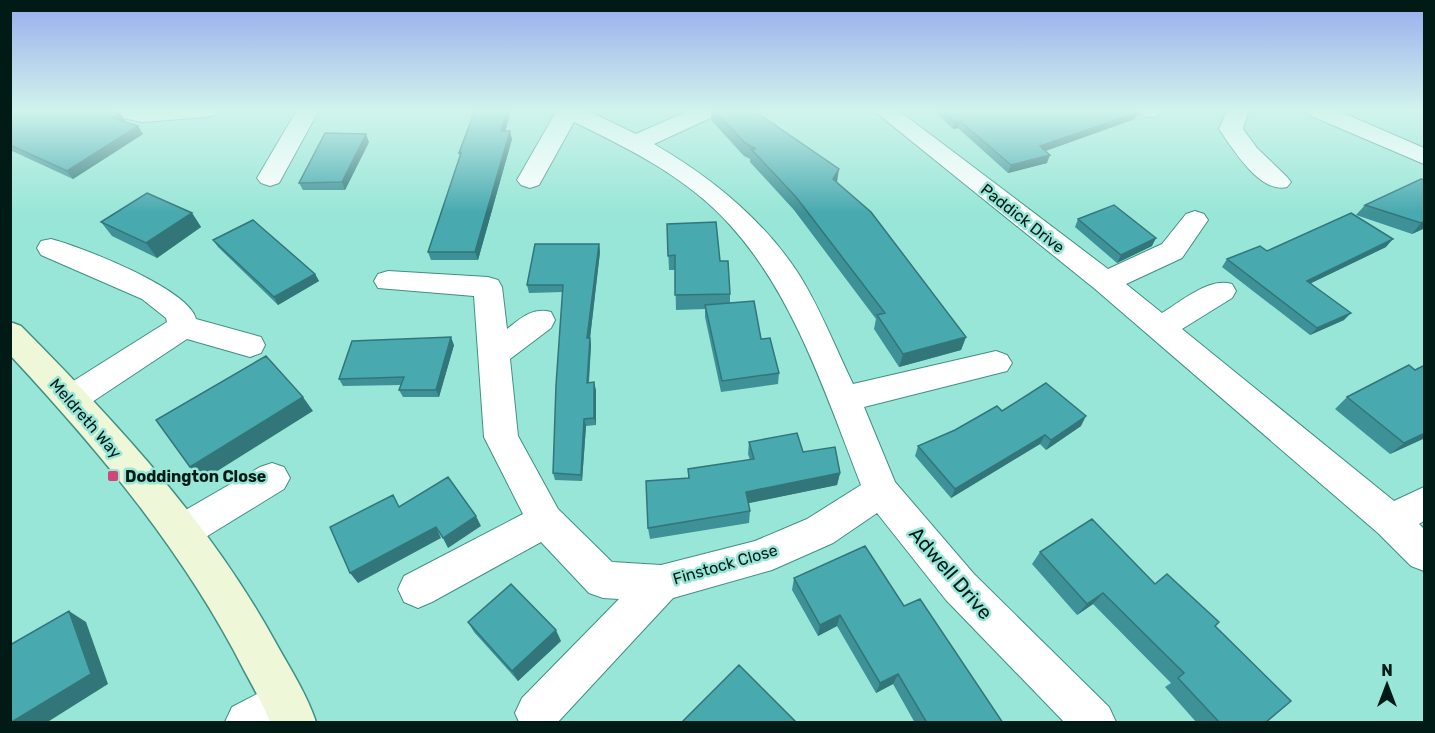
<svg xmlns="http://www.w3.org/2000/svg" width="1435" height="733" font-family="Rubik,sans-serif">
<rect width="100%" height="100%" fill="#98e6d7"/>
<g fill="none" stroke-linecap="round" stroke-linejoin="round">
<g stroke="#418f82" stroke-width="2">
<path id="street" d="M106,110H218L215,115L207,117L142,122L109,115Z
M297,110H319L279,183L270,186L261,183L257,178Z
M557,110H586L636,134L690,110H720L717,115L654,144C711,177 764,220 800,276C821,310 836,349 853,384L996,351L1007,355L1012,363L1007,371L864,407L895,482L974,574L1109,707L1116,722H1064L946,600L877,513L833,543L772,570L673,598L558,722H519L515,713L522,698L619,599L603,598L589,593L541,542L432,602L418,608L404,602L398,589L404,576L523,514L484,437L474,296L378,288L374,281L378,274L388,271L488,277L498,280L502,287L507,329C521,318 532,307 551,312L555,320L551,328L510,359L518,436L558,509L612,562L661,565L755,541L807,519L861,485C827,398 794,295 730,225C688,178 630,149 574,122L539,185L530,188L521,185L517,180Z
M873,110H898L1108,269L1162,244L1186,214L1195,211L1204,214L1208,220L1182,258L1126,284L1162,313C1182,301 1209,277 1232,284L1236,291L1232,298L1182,329L1394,501L1424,487V521L1419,524L1424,529V571L1411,566L1378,533L1095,289Z
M1138,110H1161V111L1158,116C1149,118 1143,118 1138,110Z
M1227,110H1249L1243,129L1257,148L1287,177L1291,182L1287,187C1260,194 1233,149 1219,129Z
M1306,110H1336L1424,148V164L1309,115Z
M51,239C82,247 189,289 196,319L261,337L265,345L261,353L250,357L187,339L83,408L71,412L59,408L55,399L59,390L167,322L166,318L142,299L41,255L37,248L41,241Z
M272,463L284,467L290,478L284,489L196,543L183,548L170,543L164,531L170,519L260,467Z
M284,680L299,686L305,701L299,716L288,722H225L232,707Z"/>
</g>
<g stroke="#418f82" stroke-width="3">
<path id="secondary" d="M10,322L21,326C118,424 211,524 277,645C291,670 307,695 316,722H270C263,704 253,687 244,670C184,552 100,452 10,355Z"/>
</g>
<use href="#street" fill="#fff" fill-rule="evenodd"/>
<use href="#secondary" fill="#eff7d9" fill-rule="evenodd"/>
</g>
<path fill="#3e9196" d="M10,110L120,113L125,121H124L138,126L143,134L73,179L10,150Z
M475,110H508L510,115L505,131L512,139L478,260H431L428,252L460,156L459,153Z
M711,110H753L837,182L966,337L961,350L899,367L874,329L876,319L794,210L750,162V159L744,156L711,120Z
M933,110H1136L1135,119L1045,151L1047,163L1008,173L958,128L953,129Z
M369,142L345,190H303L299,183Z
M1421,179L1425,228L1412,234L1356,215L1365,205Z
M192,213L201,227L157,258L112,236L101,222Z
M1078,219L1152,246L1117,263L1075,227Z
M667,224L720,261L730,294V303L761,339L779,373L778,384L721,392L705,317V309L676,310L675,270H669Z
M213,240L315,274L319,281L278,305L218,247Z
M599,244L600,252L590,338L591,345L589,383L596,390V425L586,426L582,481L555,480L553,473L563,292L529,293L527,285Z
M1386,247L1311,283L1344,320L1310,335L1222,267L1227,259L1267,251Z
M454,345L439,397H403L399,390L401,385L343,386L339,379Z
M1425,365V438L1390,454L1335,409L1347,397L1415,370Z
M1002,411L1081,426L1046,450L1040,444L951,498L915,456L918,446Z
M749,442L803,452L840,473L837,485L748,503L750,511L749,523L650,539L648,528L688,478V469L750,460L748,454Z
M1040,552L1155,584L1215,626L1265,723H1197L1165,687L1171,683L1093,604L1077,615L1032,564Z
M794,578L904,606L1003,723H915L893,684L876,693L837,626L818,636L792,590Z
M468,622L561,641L518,681L474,632Z"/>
<path fill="#32767a" d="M507,110H508L510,115L503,139L501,131Z
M1139,112L1135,119L1037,154L1040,146Z
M120,113L125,121L117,125L112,118Z
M960,121L958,128L953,129L955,122Z
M138,126L143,134L73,179L67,171Z
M510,131L512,139L478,260L475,252Z
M366,134L369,142L345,190L342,182Z
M1050,155L1047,163L1008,173L1011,165Z
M839,169L837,182L833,179Z
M192,213L201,227L157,258L146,243Z
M1425,221V228L1412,234L1421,223Z
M1156,238L1152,246L1117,263L1121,255Z
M1393,239L1386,247L1301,288L1307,281Z
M599,244L600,252L590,338L591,345L588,390L587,383V338Z
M315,274L319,281L278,305L274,297Z
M1351,313L1344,320L1310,335L1317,328Z
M451,337L454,345L439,397L436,390Z
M966,337L961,350L899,367L903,354Z
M594,382L596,390V425L594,418Z
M303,397L313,411L203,480L190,467Z
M1086,416L1081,426L1046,450L1051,440Z
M584,419L586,426L582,481L581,475Z
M1425,433V438L1390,454L1404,443Z
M1045,435L1040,444L951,498L955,489Z
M840,473L837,485L745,504L746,492Z
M476,516L481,526L448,548L443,538Z
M436,527L441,538L358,583L350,573Z
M1103,593L1093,604L1077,615L1087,604Z
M69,611L86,622L108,684L46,723H11Z
M840,615L837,626L818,636L820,625Z
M556,630L561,641L518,681L512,671Z
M898,674L893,684L876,693L880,683Z"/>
<path fill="#48a9af" stroke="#32767a" stroke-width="1.5" d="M10,110H105L120,113L112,118L138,126L67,171L10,145Z
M475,110H507L501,131H510L475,252H428L461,153H459Z
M714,110H753L839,169L833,179L871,212L966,337L903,354L877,315L885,313L796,197L751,149H756L745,143Z
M943,110H1136L1139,112L1040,146L1050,155L1011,165L960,121L955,122Z
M325,133L366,134L342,182L299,183Z
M1421,179L1425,180V221L1421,223L1365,205Z
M147,193L192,213L146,243L101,222Z
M1114,205L1156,238L1121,255L1078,219Z
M1351,213L1393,239L1307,281L1351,313L1317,328L1227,259L1260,246L1267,251Z
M253,220L315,274L274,297L213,240Z
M716,222L720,261H728L730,294L675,295V255L668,256L667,224Z
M535,244H599L587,338H590L587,383L594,382V418L584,419L581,475L553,473L556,385L563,285H527Z
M754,301L761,339L770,338L779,373L722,381L705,305Z
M451,337L436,390H399L404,377L339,379L352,341Z
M266,356L303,397L190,467L156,420Z
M1409,365L1415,370L1425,365V433L1404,443L1347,397Z
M1046,383L1086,416L1051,440L1045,435L955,489L918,446L955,430L997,406L1002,411Z
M797,433L803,452L835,447L840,473L746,492L750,511L648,528L646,481L689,478L688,469L754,459L749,442Z
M448,477L476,516L443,538L436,527L350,573L330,527L393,495L399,507Z
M1092,519L1155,584L1167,574L1219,622L1215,626L1291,701L1265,723H1220L1178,678L1184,673L1103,593L1087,604L1040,552Z
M865,546L904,606L920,599L1003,723H927L898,674L880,683L840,615L820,625L794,578Z
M511,584L556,630L512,671L468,622Z
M69,611L91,674L10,723V645Z
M739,665L797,723H681Z"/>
<linearGradient id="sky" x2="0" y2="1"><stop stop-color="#97aced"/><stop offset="0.52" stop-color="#d1f4ed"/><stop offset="1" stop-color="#d1f4ed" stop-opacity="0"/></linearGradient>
<rect width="1435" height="213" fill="url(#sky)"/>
<rect fill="#d0457a" stroke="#98e6d7" stroke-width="2" x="107" y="470" width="12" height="12" rx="3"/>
<g text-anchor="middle" stroke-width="5" stroke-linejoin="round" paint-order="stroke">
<g font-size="16" fill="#001a15" stroke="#98e6d7">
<text transform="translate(1023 218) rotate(38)" y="6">Paddick Drive</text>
<text transform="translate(86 418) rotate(49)" y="6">Meldreth Way</text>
<text transform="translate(725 564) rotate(-16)" y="6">Finstock Close</text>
</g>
<g font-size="16" font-weight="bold" fill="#001a15" stroke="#98e6d7" text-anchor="start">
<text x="125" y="482">Doddington Close</text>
</g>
<g font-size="20" fill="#001a15" stroke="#98e6d7">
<text transform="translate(951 573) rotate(49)" y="7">Adwell Drive</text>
</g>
</g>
<rect width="1435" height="733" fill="none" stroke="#001a15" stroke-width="24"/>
<g transform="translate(1387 685)" stroke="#98e6d7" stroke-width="4.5" paint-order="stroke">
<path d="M0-4.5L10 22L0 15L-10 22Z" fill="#001a15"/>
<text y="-9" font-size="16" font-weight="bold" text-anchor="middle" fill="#001a15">N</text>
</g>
</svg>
